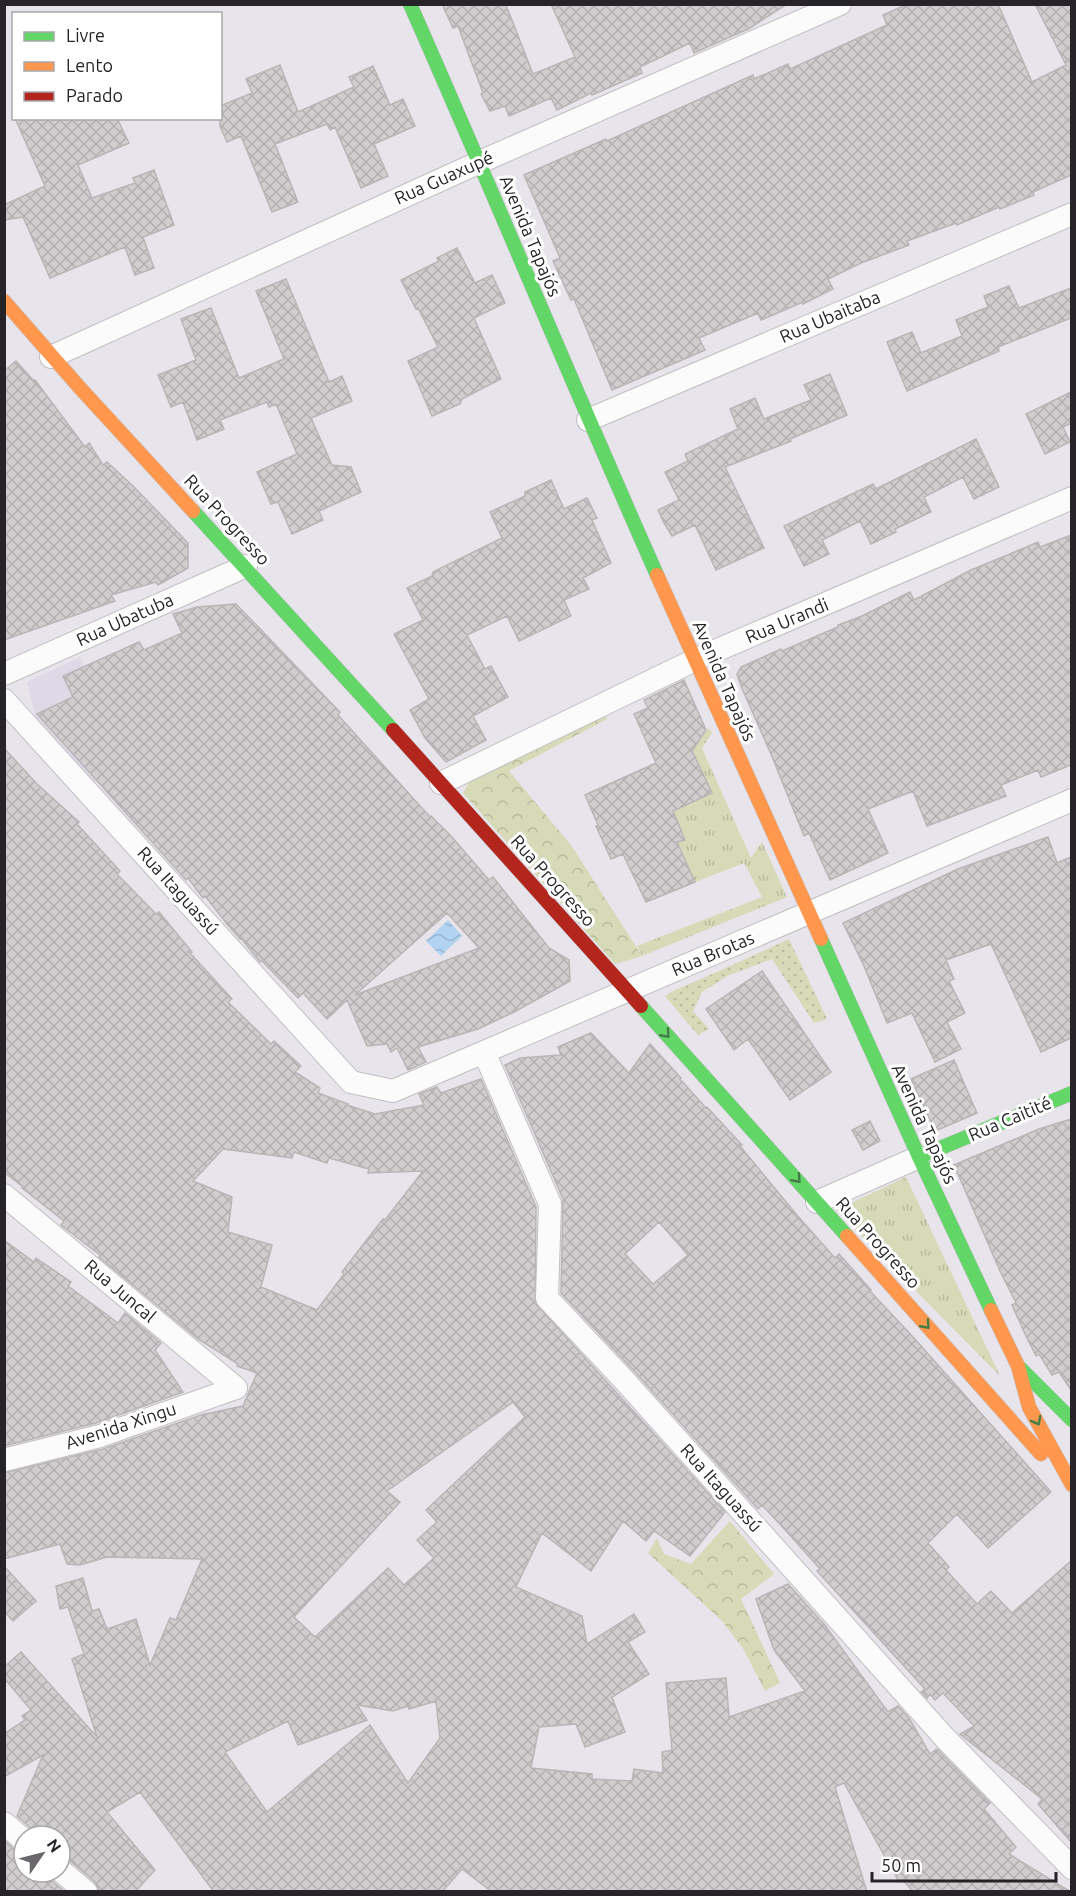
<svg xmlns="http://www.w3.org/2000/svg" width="1076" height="1896" font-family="Ubuntu,sans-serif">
<defs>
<pattern id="grass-dots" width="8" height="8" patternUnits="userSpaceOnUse" patternTransform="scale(1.5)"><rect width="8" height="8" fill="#d6dab7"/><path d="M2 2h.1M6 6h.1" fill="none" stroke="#b8bb9d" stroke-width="1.8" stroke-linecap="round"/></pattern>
<pattern id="forest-crowns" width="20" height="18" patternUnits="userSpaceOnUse" patternTransform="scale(1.5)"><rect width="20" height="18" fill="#d6dab7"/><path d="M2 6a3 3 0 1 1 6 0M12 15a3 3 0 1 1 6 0" fill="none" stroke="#b8bb9d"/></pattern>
<pattern id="park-tufts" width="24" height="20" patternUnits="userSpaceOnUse" patternTransform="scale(1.5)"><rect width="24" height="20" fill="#d6dab7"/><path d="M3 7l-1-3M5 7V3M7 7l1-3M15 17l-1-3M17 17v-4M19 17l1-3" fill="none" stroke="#b8bb9d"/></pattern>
<pattern id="water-waves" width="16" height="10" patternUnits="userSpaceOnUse" patternTransform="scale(1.5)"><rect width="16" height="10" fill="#b2d3f1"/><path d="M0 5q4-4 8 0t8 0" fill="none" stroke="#99b5cf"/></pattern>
<pattern id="building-cross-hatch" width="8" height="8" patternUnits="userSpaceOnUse" patternTransform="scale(1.5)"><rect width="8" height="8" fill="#d1cdcf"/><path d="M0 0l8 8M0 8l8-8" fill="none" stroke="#b3b0b2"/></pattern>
</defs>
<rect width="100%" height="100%" fill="#e7e4eb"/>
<path fill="#dfd8e6" d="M80,657L121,753L89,788L37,722L27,682Z"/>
<path fill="url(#grass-dots)" d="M789,939L827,1019L814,1023L772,959L729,975L702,992L693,1011L709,1029L698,1035L665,996L675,990L717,972Z"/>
<path fill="url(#forest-crowns)" d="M605,714L607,719L509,771L571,845L642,956L615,964L463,793L472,777Z
M730,1521L774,1574L741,1599L780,1683L765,1691L744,1650L722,1621L648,1553L657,1538L664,1554L691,1564Z"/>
<path fill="url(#park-tufts)" d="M709,728L712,733L702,748L751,858L762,842L787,897L642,956L637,946L762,897L744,863L695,882L677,842L685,839L673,811L712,793L690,748L696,745Z
M906,1177L1000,1376L836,1210Z"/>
<path fill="url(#water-waves)" d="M448,920L462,936L441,956L426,941Z"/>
<path fill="url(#building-cross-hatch)" stroke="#b9b5b7" stroke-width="1.5" fill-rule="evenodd" d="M442,4H508L506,5L533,74L575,57L551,4H787L750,28L694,53L690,43L640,67L642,73L592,95L591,93L557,110L551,98L509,116L505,106L490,111L481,94L483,93L458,26L453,28Z
M908,4H998L1032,82L1066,65L1035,4H1071V175L1033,192L1034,195L1000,209L999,207L957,225L956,223L907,241L909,245L861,263L828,279L833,289L803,304V302L761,320L758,313L699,338L705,350L612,390L574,299L571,300L553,261L560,258L524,175L606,139L607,141L753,75L754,79L788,64L790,69L887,25L883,15Z
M280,65L298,112L354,87L349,77L373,66L390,105L403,99L415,126L374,144L388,176L361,188L335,127L330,130L327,124L275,144L298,202L272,212L241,136L227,142L220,126V106L252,93L246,79Z
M15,118H117L129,143L78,165L92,198L135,183L133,178L154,170L174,225L143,237L154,268L135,275L125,247L50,278L23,217L4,220V205L45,186Z
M457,248L475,283L492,275L505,303L474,318L501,379L462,399L460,404L432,416L408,361L438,347L418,308L416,309L401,280L439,261L437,258Z
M286,279L329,382L342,376L352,401L311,418L332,465L351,467L361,492L319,511L323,520L292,534L278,502L271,504L257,472L297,454L276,404L269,407L267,402L220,420L224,429L197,440L183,402L171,407L158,375L196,360L181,319L211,308L239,378L284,359L256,291Z
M1009,286L1019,308L1071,288V318L998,347L999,351L907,391L887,342L912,332L921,353L962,336L956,320L988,307L984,296Z
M16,361L34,381L35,380L85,447L89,443L103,465L107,462L133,486L188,543V568L158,585L156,582L111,595L115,601L4,640V371Z
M830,374L847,415L790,439L791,441L725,467L764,548L716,570L695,525L672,536L664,523L658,510L679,500L665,472L688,461L685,454L738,429L730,409L755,398L764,419L811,400L804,385Z
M1071,392V423L1063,427L1070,442L1045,454L1026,414Z
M976,439L999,487L974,499L963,477L924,497L931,512L895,529L896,532L871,544L860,521L822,540L829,554L804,566L784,526L873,484L876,489Z
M551,480L564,509L587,498L597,518L592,520L611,563L583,578L589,589L564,600L571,616L519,641L507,616L467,635L485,669L491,666L508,697L473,716L486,740L446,762L425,738L410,710L429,699L394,634L423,620L407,588L432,576L433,572L502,538L490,512L525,496V492Z
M1071,535V765L1041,777L1038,770L1001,785L1006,796L927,826L913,791L868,809L888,853L830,880L809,833L804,836L771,754L741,686L737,674L741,667L781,649L782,651L838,627V625L862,616L910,592L914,600L971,570L1010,554L1038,542L1040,547Z
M236,604L340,712L338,715L430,817L431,816L451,836L489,880L493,877L549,948L569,960L570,981L514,1012L478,1029L418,1047L426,1062L408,1070L397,1048L391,1052L387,1044L367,1046L347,1000L327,1019L303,993L298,998L262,961L260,962L241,938L240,939L227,924L205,896L203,898L188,878L186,880L37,714L73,697L63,676L139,642L144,650L182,633L173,614L197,607ZM447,913L479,948L355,995Z
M684,680L706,730L692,751L712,793L673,811L685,840L677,842L695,882L646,902L623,854L611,859L596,826L598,825L585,795L656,763L634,714L648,708L644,700Z
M4,748L37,784L79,822L77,824L120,871L117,874L156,914L159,912L192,952L190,953L232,999L228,1002L271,1044L274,1041L301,1066L295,1072L320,1088L318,1093L348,1104L347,1105L375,1114L424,1105L419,1094L437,1087L441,1093L481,1079L536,1207L535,1303L725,1512L690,1556L654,1531L646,1541L623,1521L591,1571L542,1533L516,1587L582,1616L587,1644L634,1614L645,1632L628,1642L649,1674L612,1697L625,1732L585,1747L576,1724L539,1727L531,1768L592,1774V1779L632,1781L634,1769L663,1773L662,1752L672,1750L666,1683L726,1678L729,1717L805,1691L774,1650L756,1599L788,1584L824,1624L888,1712L898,1706L909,1718L930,1754L937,1749L990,1803L984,1809L1016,1847L1009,1854L1071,1892H913L903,1880L899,1882L844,1783L835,1787L867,1892H492L462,1869L442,1892H214L140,1792L107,1812L155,1870L135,1892H99L95,1882L69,1860L60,1857V1836H37L33,1830L17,1816L43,1755L4,1777V1734L25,1720L22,1716L31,1710L4,1678V1667L21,1652L97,1737L72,1659L84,1654L68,1607L60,1609L56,1586L83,1578L92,1611L99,1609L107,1629L136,1619L150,1665L170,1618L176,1620L202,1559L107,1557L80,1565L67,1564L60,1544L4,1559V1473L103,1449L201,1415L243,1406L257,1373L237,1366L238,1364L198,1339L99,1257L100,1255L61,1225L64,1221L22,1188L23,1187L4,1172ZM223,1149L292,1158L294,1152L327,1163L329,1158L369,1169L368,1173L423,1171L385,1220L383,1219L365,1242L342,1272L344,1274L317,1310L261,1287L272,1245L228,1232L232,1197L193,1181ZM513,1402L525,1417L426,1510L437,1522L417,1540L434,1558L404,1585L388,1568L315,1637L294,1617L400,1502L387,1491ZM436,1701L440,1738L408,1783L370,1725L267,1812L225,1752L288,1721L298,1745L367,1720L357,1705L393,1711L408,1706L409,1709Z
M1048,837L1057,863L1071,857V1038L1041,1052L991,944L946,960L954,979L949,981L965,1013L947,1022L961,1049L935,1062L912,1013L887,1023L864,966L843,923L958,869Z
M762,971L831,1072L790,1100L748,1039L734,1050L706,1009Z
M591,1033L629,1073L650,1044L681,1078L680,1079L706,1108L707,1107L742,1145L740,1146L796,1214L835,1258L839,1254L871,1290L870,1291L913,1337L1051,1492L988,1548L957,1514L928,1543L949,1567L946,1570L977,1604L991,1591L1012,1613L1071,1561V1842L1038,1804L1042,1799L960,1734L974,1726L943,1693L935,1700L930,1694L927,1698L921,1692L925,1689L817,1571L820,1569L788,1533L762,1505L758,1509L634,1371L561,1293L563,1199L505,1065L520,1058L561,1055L558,1047ZM659,1222L688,1255L653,1284L625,1254Z
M954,1060L977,1113L935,1131L911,1079Z
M1071,1119V1390L1059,1372L1052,1375L1039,1354L1036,1356L1025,1334L1012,1305L1016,1303L1000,1271L954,1165L1039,1129Z
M870,1121L880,1141L863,1150L852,1130Z
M4,1240L34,1262L36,1258L71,1282L68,1286L118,1323L125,1313L161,1343L155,1350L183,1392L96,1423L4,1446Z
M4,1566L36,1601L13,1621L4,1611Z
M6,1842L16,1851L24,1853V1872H47L51,1880L65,1892H4V1846Z"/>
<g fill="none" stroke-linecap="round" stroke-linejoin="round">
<g stroke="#c2bfc4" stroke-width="24">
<path id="street" d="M51,357L480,162L840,4
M588,420L1072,214
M4,674L246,566
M4,700L351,1082L393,1091L1072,800
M441,783L701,657L1072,498
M484,1052L550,1204L547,1298L624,1380L944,1737L1072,1868
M4,1195L236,1388
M817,1202L919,1157
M4,1460L100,1436L236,1388
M4,1823L24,1840
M60,1870L86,1892"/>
</g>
<g stroke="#c2bfc4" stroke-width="15">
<path id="fast" d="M410,4C494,194 573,386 657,575
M193,511L393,730
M821,939L919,1157L991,1310
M641,1006L847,1236
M919,1157L1072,1093
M1020,1368L1072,1420"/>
</g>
<g stroke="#c2bfc4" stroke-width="15">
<path id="slow" d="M4,301L80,388L193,511
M657,575L821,939
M847,1236L1041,1454
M991,1310L1018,1366L1029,1407L1072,1485"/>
</g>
<g stroke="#c2bfc4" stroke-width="15">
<path id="jam" d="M393,730L641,1006"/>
</g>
<use href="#street" stroke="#fbfbfc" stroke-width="22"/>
<use href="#fast" stroke="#63d668" stroke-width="14"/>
<use href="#slow" stroke="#ff974d" stroke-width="14"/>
<use href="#jam" stroke="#b3261e" stroke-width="14"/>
</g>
<defs><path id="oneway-chevron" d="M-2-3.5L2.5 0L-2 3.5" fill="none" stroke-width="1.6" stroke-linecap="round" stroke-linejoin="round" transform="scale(1.5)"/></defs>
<g stroke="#447d48">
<use href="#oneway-chevron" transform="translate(666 1034) rotate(48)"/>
<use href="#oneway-chevron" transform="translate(797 1179) rotate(48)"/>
<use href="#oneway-chevron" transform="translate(926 1325) rotate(48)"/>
<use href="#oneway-chevron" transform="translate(1037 1421) rotate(62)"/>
</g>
<g text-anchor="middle" stroke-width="6" stroke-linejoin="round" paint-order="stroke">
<g font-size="18" fill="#262428" stroke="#fff">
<text transform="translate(444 178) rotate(-24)" y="6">Rua Guaxupé</text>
<text transform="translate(530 236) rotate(67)" y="6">Avenida Tapajós</text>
<text transform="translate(830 317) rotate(-23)" y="6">Rua Ubaitaba</text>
<text transform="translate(227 520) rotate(47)" y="6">Rua Progresso</text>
<text transform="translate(125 620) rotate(-24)" y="6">Rua Ubatuba</text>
<text transform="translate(787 621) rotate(-23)" y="6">Rua Urandi</text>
<text transform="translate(724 681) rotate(66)" y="6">Avenida Tapajós</text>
<text transform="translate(553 881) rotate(48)" y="6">Rua Progresso</text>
<text transform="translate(178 891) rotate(48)" y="6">Rua Itaguassú</text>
<text transform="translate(713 954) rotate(-23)" y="6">Rua Brotas</text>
<text transform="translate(1010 1119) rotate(-23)" y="6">Rua Caitité</text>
<text transform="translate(924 1124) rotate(65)" y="6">Avenida Tapajós</text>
<text transform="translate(878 1243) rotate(48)" y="6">Rua Progresso</text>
<text transform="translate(120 1291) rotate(40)" y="6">Rua Juncal</text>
<text transform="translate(121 1426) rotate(-18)" y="6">Avenida Xingu</text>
<text transform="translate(721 1488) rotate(48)" y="6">Rua Itaguassú</text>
</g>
</g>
<rect width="1076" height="1896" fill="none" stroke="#262428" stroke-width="12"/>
<rect x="12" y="12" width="210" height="108" fill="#ffffff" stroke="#a8a7a9" stroke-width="1.5"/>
<rect x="24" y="32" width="30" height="9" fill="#63d668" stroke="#a8a7a9" stroke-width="1.5"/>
<text x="66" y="42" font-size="18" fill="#262428">Livre</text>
<rect x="24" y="62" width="30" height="9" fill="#ff974d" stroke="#a8a7a9" stroke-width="1.5"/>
<text x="66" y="72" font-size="18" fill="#262428">Lento</text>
<rect x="24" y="92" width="30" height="9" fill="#b3261e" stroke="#a8a7a9" stroke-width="1.5"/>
<text x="66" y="102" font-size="18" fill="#262428">Parado</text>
<g transform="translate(42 1854) rotate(55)"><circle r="28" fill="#ffffff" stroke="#a8a7a9" stroke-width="1.5"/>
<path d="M0-4.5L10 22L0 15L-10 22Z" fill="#6a676c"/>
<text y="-9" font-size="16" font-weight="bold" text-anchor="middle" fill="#262428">N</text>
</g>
<path d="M872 1872v9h184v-9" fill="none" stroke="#262428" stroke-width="3"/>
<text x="881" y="1872" font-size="18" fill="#262428" stroke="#ffffff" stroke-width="4.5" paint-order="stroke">50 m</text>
</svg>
